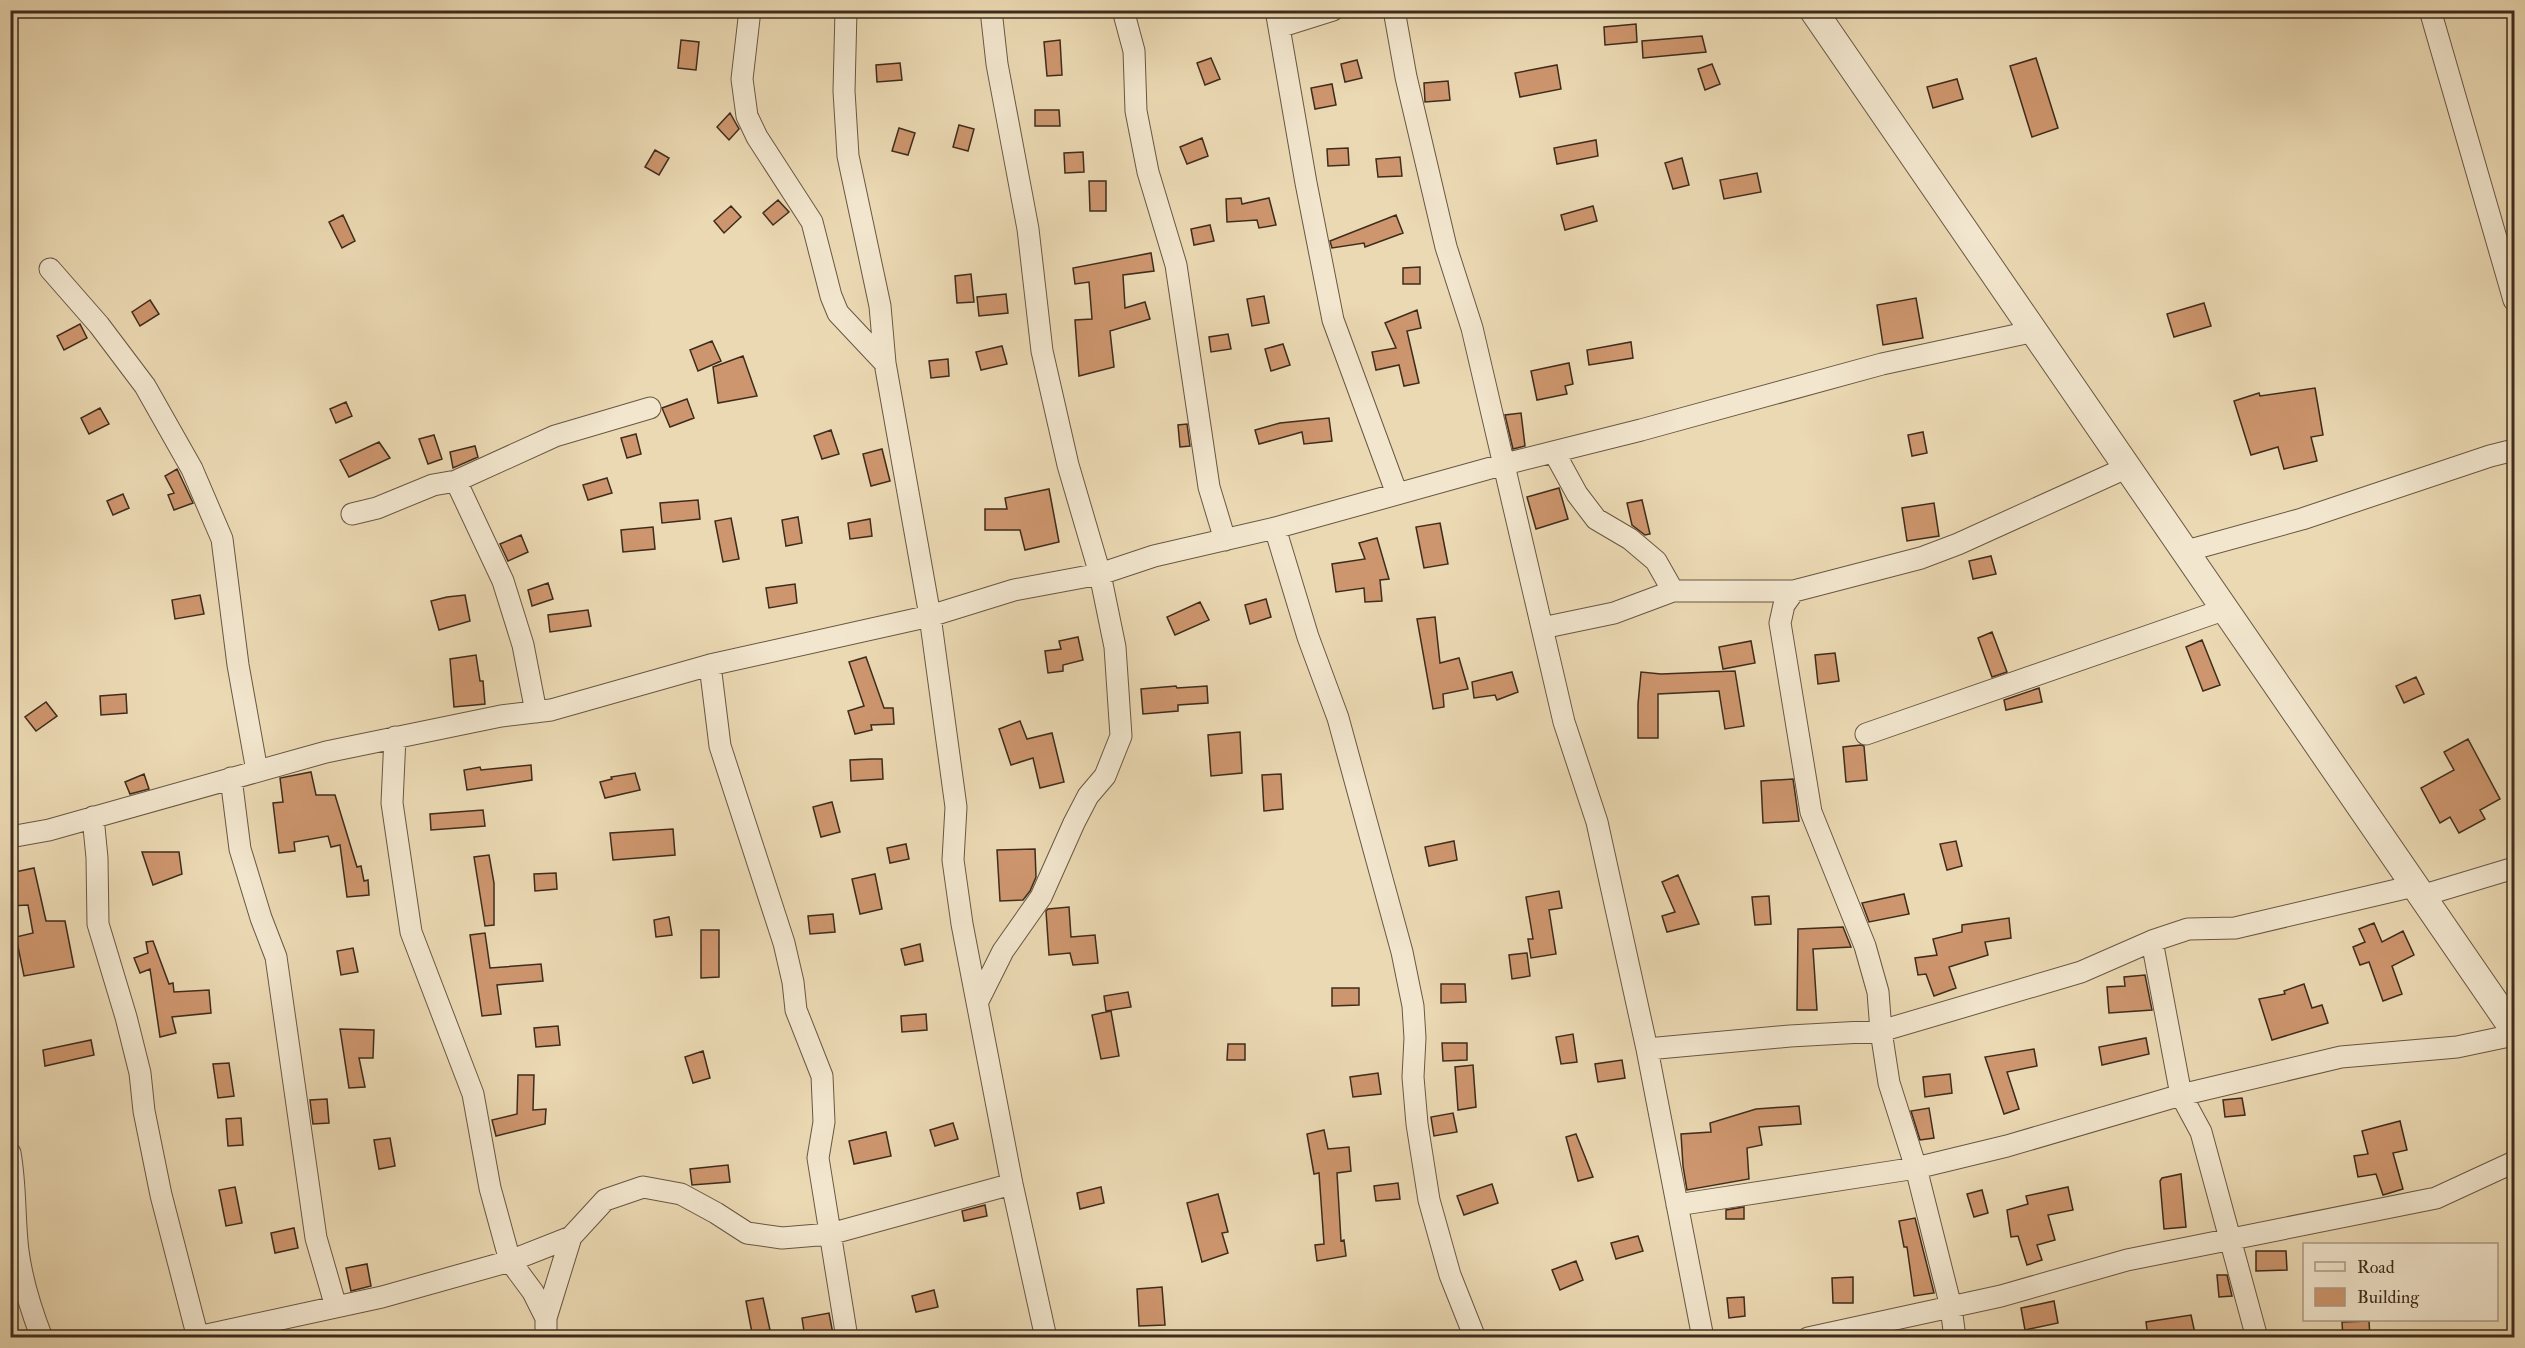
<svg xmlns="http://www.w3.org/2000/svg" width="2525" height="1348" font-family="'IM FELL Double Pica',serif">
<rect width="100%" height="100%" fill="#ebd9b3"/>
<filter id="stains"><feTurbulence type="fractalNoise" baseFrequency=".00333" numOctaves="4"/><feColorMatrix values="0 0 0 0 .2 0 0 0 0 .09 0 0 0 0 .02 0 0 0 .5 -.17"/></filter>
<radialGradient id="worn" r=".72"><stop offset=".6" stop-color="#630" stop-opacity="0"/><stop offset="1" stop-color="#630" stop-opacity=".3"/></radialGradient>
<path fill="#ce966e" stroke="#3e2c1d" stroke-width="1.5" d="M1636,24L1637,42L1605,45L1604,27Z
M1702,36L1706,52L1643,58L1642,41Z
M681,40L699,42L696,70L678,68Z
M1060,40L1062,75L1047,76L1044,42Z
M1211,58L1220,79L1205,85L1197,63Z
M2036,58L2058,128L2032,137L2010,66Z
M1357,60L1362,78L1345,82L1341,64Z
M900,63L902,80L877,82L876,65Z
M1712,64L1720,84L1705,90L1698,69Z
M1557,65L1561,89L1520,97L1515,73Z
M1957,79L1963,99L1933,108L1927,87Z
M1448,81L1450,100L1425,102L1424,83Z
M1332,84L1336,105L1315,109L1311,88Z
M1035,110H1059L1060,126H1035Z
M730,113L739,129L729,140L717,127Z
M959,125L974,129L968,151L953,147Z
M899,128L915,133L908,155L892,151Z
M1202,138L1208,156L1187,164L1180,147Z
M1596,140L1598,156L1557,164L1554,148Z
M1348,148L1349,165L1328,166L1327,149Z
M655,150L669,158L659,175L645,167Z
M1083,152L1084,172L1065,173L1064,153Z
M1400,157L1402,176L1378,177L1376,159Z
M1682,158L1689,185L1673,189L1665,163Z
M1757,173L1761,192L1724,199L1720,180Z
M1089,181H1106V211H1090Z
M1241,198L1242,204L1269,198L1276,225L1259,228L1257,220L1227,222L1226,199Z
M778,200L789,212L773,225L763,213Z
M731,206L741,217L724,233L714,221Z
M1593,206L1597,221L1565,230L1561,215Z
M343,215L355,241L342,248L329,222Z
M1396,215L1403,233L1365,247L1364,243L1332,248L1330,241Z
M1210,225L1214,241L1194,245L1191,229Z
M1151,253L1154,271L1123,275L1125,308L1145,302L1150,319L1110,331L1114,367L1079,376L1075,320L1092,319L1089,282L1075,284L1073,268Z
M1420,267V284H1403V268Z
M971,274L974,302L957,303L955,276Z
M1006,294L1008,313L979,316L977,297Z
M1264,296L1269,323L1252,326L1247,299Z
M1916,298L1923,338L1883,345L1877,305Z
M150,300L159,314L140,326L132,312Z
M2204,303L2211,326L2174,337L2167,314Z
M1417,310L1421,328L1407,331L1419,383L1404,386L1399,365L1376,370L1372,352L1396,348L1385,323Z
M80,324L87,338L64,350L57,336Z
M1228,334L1231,349L1211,352L1209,337Z
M712,341L721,361L698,371L690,350Z
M1631,342L1633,358L1589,365L1587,350Z
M1283,344L1290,365L1271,371L1265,349Z
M1002,346L1007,364L981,370L976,352Z
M743,356L757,396L718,403L713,367Z
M948,359L949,376L931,378L929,361Z
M1569,363L1573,384L1565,386L1567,394L1537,400L1531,371Z
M2315,388L2323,435L2311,437L2317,461L2284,469L2278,447L2251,455L2234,401L2259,393L2260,396Z
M687,399L694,418L670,427L662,408Z
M346,402L352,416L336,423L330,409Z
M100,408L109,424L89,434L81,418Z
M1521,413L1525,446L1513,449L1505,415Z
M1329,418L1332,441L1304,444L1302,432L1259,444L1255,430L1280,423Z
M1187,424L1190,446L1180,447L1178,425Z
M831,430L839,454L822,459L814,436Z
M1923,432L1927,453L1912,456L1908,435Z
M636,434L641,454L627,458L621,438Z
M434,435L442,459L428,464L419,439Z
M379,442L390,458L349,477L340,460Z
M475,446L478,457L453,468L450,452Z
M882,449L890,481L871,486L863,454Z
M177,469L193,503L174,510L168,495L174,493L165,476Z
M607,478L612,493L588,500L583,485Z
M1559,488L1568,519L1536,529L1527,497Z
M1049,489L1059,542L1025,550L1020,530H985V509H1007L1005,498Z
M123,494L129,508L113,515L107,501Z
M698,500L700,519L662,523L660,503Z
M1642,500L1650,534L1645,535L1632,525L1627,503Z
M1934,503L1939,536L1907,541L1902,508Z
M798,517L802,543L786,546L782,520Z
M731,518L739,559L723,562L715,521Z
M870,519L872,536L850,539L848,523Z
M1440,523L1448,564L1424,568L1416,527Z
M653,527L655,549L623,552L621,530Z
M521,535L528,552L508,561L500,544Z
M1377,538L1389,579L1380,580L1382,601L1365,602L1364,588L1336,592L1332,564L1365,559L1359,543Z
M1991,556L1996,574L1973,579L1969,561Z
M548,583L553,599L532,606L528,590Z
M795,584L797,603L769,608L766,588Z
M200,595L204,614L175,619L172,600Z
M465,595L470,621L439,630L431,601L447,597Z
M1266,599L1271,617L1250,624L1245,605Z
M1200,602L1209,620L1175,635L1167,617Z
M588,610L591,626L550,632L548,615Z
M1435,617L1440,663L1459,658L1468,689L1443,694L1444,707L1433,709L1417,619Z
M1992,632L2007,672L1992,677L1978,638Z
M1078,637L1083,660L1063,665V671L1048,673L1045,651L1061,649L1059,641Z
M2202,640L2220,685L2203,691L2186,647Z
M1751,641L1755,663L1723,669L1719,647Z
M1835,653L1839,681L1818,684L1815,655Z
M476,655L480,681H483L485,704L454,707L450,659Z
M866,657L884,708H893L894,724L871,725L872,730L855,734L848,711L864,706L849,662Z
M1735,671L1744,726L1725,729L1719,691L1658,694V738H1638V704L1641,672L1661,674Z
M1512,672L1518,692L1497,700L1495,695L1474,698L1472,682Z
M2416,677L2424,694L2404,703L2396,686Z
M1176,686L1177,688L1207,686L1208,703L1178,705V711L1143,714L1141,689Z
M2039,688L2042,702L2006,710L2004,700Z
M126,694L127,713L101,715L100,696Z
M46,702L57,716L36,731L25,717Z
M1020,721L1027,739L1052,733L1064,782L1040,788L1033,758L1011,765L999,729Z
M1240,732L1242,773L1211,776L1208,735Z
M2468,739L2500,799L2480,810L2485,819L2459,833L2450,817L2440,823L2421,788L2454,770L2444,752Z
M1861,745L1864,746L1867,780L1846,782L1843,747Z
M872,759H882L883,779L851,781L850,760Z
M531,765L532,780L467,790L464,770L480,767L481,770Z
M311,772L316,795H335L357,867L361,866L364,881L368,880L369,895L347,897L340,845L331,847L328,836L294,842L295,851L279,853L273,803L283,802L280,778Z
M635,773L640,790L605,798L600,782L612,779L611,777Z
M144,774L149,789L130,794L125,782Z
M1281,774L1283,809L1264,811L1262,775Z
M1793,779L1799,821L1763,823L1761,781Z
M832,802L840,832L821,837L813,807Z
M483,810L485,826L431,830L430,814Z
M673,829L675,855L613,860L610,833Z
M1454,841L1457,860L1429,866L1425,847Z
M1956,841L1962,866L1947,870L1940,844Z
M906,844L909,859L890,863L887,848Z
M1035,849L1036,877L1030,891L1023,900L1000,901L997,850Z
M142,852H179L182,874L153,885Z
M489,855L494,883V925L485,926L474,857Z
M34,868L46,921H65L74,967L24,976L16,937L33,933L28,905L10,906V873Z
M556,873L557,889L535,891L534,874Z
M875,874L882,909L860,914L852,879Z
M1678,875L1699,924L1667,932L1662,916L1675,912L1662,882Z
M1559,891L1562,908L1549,910L1556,954L1531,958L1528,939H1533L1526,897Z
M1904,894L1909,914L1869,922L1862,903Z
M1769,896L1771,924L1755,925L1752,897Z
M1069,907L1071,937L1095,935L1098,963L1073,965L1070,953L1049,955L1046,911L1048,909Z
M833,914L835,932L810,934L808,916Z
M669,917L672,935L656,937L654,920Z
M2009,918L2011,938L1985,942L1988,955L1949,967L1956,988L1934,996L1926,974L1918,975L1915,958L1937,955L1933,939L1962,932V925Z
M2374,923L2382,942L2403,931L2414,955L2392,966L2402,994L2383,1001L2369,962L2360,965L2353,947L2365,942L2359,929Z
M1843,927L1851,947L1813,949L1817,1010H1797L1798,929Z
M701,930H719V977L701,978Z
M485,933L490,968L541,964L543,981L497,985L501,1014L482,1016L470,935Z
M153,941L169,984L173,983L174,992L209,990L211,1013L172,1017L176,1033L160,1037L150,969L140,973L134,958L148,953L146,942Z
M920,944L923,961L905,965L901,949Z
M353,948L358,972L341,975L337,951Z
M1527,953L1530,976L1512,979L1509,955Z
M2145,975L2152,1010L2109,1013L2107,987L2125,986L2124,977Z
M1441,984H1465L1466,1002L1441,1003Z
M2304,984L2312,1008L2322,1005L2328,1023L2272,1040L2259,999L2285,994L2284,991Z
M1332,988H1359V1005L1332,1006Z
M1128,992L1131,1007L1106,1011L1104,996Z
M1111,1011L1119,1056L1101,1059L1092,1015Z
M926,1014L927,1030L902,1032L901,1016Z
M558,1026L560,1045L536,1047L534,1028Z
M340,1029L374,1030L373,1058H359L365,1087L349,1088Z
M1573,1034L1577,1062L1561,1064L1556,1037Z
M2146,1038L2149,1054L2102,1065L2099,1047Z
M91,1040L94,1055L45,1066L43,1050Z
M1442,1043H1467V1060L1443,1061Z
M1228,1044H1245V1060H1227Z
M2034,1049L2037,1066L2007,1072L2019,1109L2004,1114L1985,1057Z
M703,1051L710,1078L693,1083L685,1057Z
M1622,1060L1625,1078L1598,1082L1595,1064Z
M229,1063L234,1096L218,1098L213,1064Z
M1473,1065L1476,1107L1458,1110L1455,1067Z
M1378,1073L1381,1094L1353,1097L1350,1077Z
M1950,1074L1952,1093L1925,1097L1923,1077Z
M518,1075H534L533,1110L546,1109L545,1124L496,1136L492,1120L517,1114Z
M2242,1098L2245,1115L2225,1117L2223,1100Z
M327,1099L329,1123L313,1124L310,1100Z
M1799,1106L1801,1124L1759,1127L1762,1145L1747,1148L1749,1179L1687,1190L1683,1166L1681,1134L1711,1132L1710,1123L1756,1109Z
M1929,1108L1934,1138L1920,1140L1911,1111Z
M1453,1113L1457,1132L1434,1136L1431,1117Z
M241,1118L243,1145L228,1146L226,1119Z
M2400,1121L2407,1150L2393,1153L2403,1189L2383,1195L2376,1174L2358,1177L2354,1156L2368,1154L2362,1131Z
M953,1123L958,1139L935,1146L930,1130Z
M1324,1130L1328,1149L1349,1147L1351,1171L1337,1173L1341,1241L1344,1240L1346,1256L1317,1261L1315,1245L1324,1244L1319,1173L1314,1174L1307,1134Z
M886,1132L891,1156L854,1164L849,1141Z
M1576,1134L1593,1177L1578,1181L1566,1137Z
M390,1138L395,1166L379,1169L374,1140Z
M728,1165L730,1182L692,1185L690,1169Z
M2181,1174L2186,1227L2164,1229L2160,1181L2162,1178Z
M1398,1183L1400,1199L1376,1201L1374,1186Z
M1492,1184L1498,1203L1464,1215L1457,1196Z
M235,1187L242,1223L226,1226L219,1190Z
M1101,1187L1104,1203L1080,1209L1077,1193Z
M2068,1187L2073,1210L2048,1215L2055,1240L2037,1245L2042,1260L2027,1265L2018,1236L2011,1237L2007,1210L2028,1204L2026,1196Z
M1982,1190L1988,1213L1974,1217L1967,1194Z
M1218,1194L1228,1232L1222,1233L1228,1253L1202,1262L1187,1203Z
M985,1205L987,1216L964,1221L962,1211Z
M1744,1207V1219H1726V1210Z
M1915,1218L1934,1293L1914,1296L1907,1247H1904L1899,1221Z
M294,1228L298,1248L275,1253L271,1233Z
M1638,1236L1643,1251L1616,1259L1611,1243Z
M2256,1251H2286L2287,1270L2256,1271Z
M1576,1261L1583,1280L1560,1290L1552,1270Z
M367,1264L371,1286L351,1291L346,1268Z
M2217,1275H2227L2232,1296L2219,1297Z
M1853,1277V1303H1833L1832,1278Z
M1162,1287L1165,1325L1139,1326L1137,1289Z
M934,1290L938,1307L916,1312L912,1296Z
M1744,1297L1745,1316L1729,1318L1727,1298Z
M763,1298L770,1330L752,1333L746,1301Z
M2054,1301L2058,1323L2025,1330L2021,1308Z
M829,1313L833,1334L805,1338L802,1318Z
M2191,1315L2196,1338H2148L2146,1322Z
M2369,1321L2370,1338H2343L2342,1322Z"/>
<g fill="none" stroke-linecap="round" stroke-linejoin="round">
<g stroke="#695742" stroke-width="23">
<path id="minor" d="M750,10L742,79L747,116L757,137L812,222L831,296L838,313L885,363
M846,10L844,91L848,156L880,306L885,363L930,616L956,807L953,860L962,924L1012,1184L1046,1338
M1123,10L1134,51L1136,111L1148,172L1176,265L1209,487L1225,540
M1276,10L1306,183L1333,320L1397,494
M1394,10L1406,77L1446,247L1472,328L1564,722L1597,822L1647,1049L1703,1338
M2430,10L2514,300
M1279,27L1333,10
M50,269L99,325L145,386L192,469L222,539L238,665L257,771
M1554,452L1577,494L1596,519L1630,539L1656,561L1673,591
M456,481L503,581L523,645L536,712
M352,514L377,508L433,485L456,481L555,436L650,408
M1275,528L1308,637L1338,718L1402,952L1413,1006L1415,1038L1413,1077L1417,1124L1429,1200L1450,1275L1475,1338
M2186,551L2302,519L2490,456L2514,450
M1794,591L1784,605L1780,623L1811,812L1865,946L1878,992L1881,1031L1889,1083L1916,1168L1951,1307L1955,1338
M1542,628L1614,613L1673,591H1794L1921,558L1958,544L2128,467
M710,665L720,746L784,943L793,982L796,1010L822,1076L824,1122L818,1158L847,1338
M1866,734L2226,609
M395,737L392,803L411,932L473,1094L490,1188L510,1261L533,1292L546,1318
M231,778L240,849L261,918L276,957L316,1238L336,1307
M93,817L97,858L98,924L126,1017L140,1073L144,1111L161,1195L198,1338
M10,837L49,830L326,752L501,716L551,710L710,665L930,616L1014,590L1100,574L1154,556L1275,528L1505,464L1641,430L1882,364L2035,331
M2421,896L2514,868
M2152,941L2181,1095L2201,1132L2257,1338
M978,1001L1003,951L1041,897L1074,823L1088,796L1105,776L1121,736L1115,647L1100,574L1068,465L1042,351L1028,229L997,64L991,10
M1647,1049L1790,1036L1881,1031L2081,972L2152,941L2188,929L2235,928L2414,886
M10,1153C16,1186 14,1219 18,1251C22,1281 31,1310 42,1338
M1677,1205L1916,1168L2007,1146L2181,1095L2341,1057L2457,1047L2514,1035
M193,1338L382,1297L510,1261L571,1237
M546,1338V1318L571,1237L605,1200L643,1187L681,1194L716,1213L747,1233L782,1238L830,1234L1012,1184
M1808,1338L2001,1296L2127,1260L2436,1198L2514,1162"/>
</g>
<g stroke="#695742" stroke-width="29">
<path id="tertiary" d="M1813,10L2514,1030"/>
</g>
<use href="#minor" stroke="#f2e6ce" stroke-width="21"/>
<use href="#tertiary" stroke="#f2e6ce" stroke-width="27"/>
</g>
<rect width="2525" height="1348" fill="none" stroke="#ebd9b3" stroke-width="36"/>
<rect x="12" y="12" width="2501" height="1324" fill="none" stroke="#3e2c1d" stroke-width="3"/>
<rect x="18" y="18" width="2489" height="1312" fill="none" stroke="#3e2c1d" stroke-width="1.5"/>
<rect x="2303" y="1243" width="195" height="78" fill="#f2e6ce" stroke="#aa9c87" stroke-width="1.5"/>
<rect x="2315" y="1262" width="30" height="9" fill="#f2e6ce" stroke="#aa9c87" stroke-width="1.5"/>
<text x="2357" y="1273" font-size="18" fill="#3e2c1d">Road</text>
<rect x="2315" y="1288" width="30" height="18" fill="#ce966e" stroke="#aa9c87" stroke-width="1.5"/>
<text x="2357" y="1303" font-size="18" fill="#3e2c1d">Building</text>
<rect width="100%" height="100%" filter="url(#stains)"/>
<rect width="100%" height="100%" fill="url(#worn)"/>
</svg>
